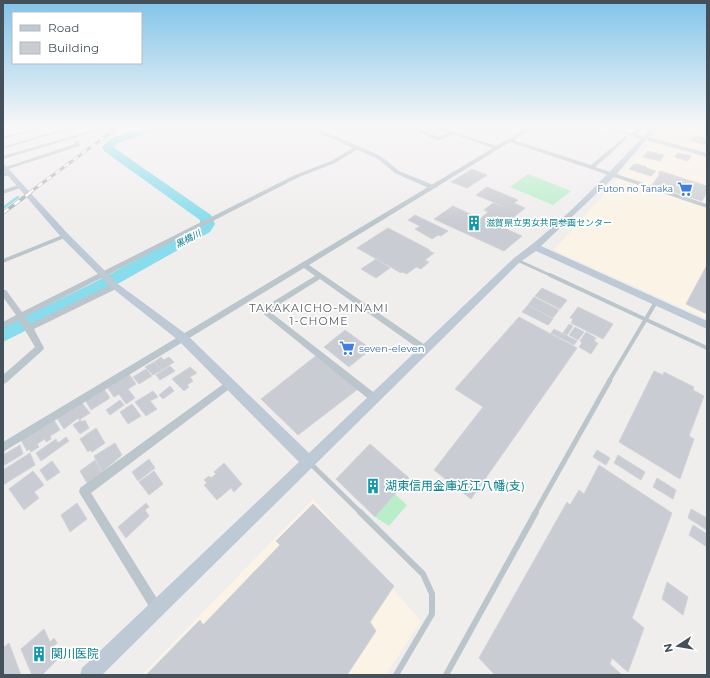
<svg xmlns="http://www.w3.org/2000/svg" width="710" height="678" font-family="Montserrat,'Noto Sans JP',sans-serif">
<rect width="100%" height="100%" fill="#f0eded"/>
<path fill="#fbf3e5" d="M591,127H684L707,133V319L554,250L647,146Z
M313,499L421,621L386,675H142Z"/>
<path fill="#baeecb" d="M528,174L571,191L553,205L510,187Z
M395,494L407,505L389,526L375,517Z"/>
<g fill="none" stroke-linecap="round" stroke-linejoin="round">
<path stroke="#88dceb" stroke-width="2.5" d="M3,208L18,197"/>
<path fill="#88dceb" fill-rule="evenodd" d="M147,127H161L159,129L118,143L113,147L211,215L215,224L210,232L105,291L3,342V327L93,283L200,226V220L104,151L102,147L110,139Z"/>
</g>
<path fill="#c9ccd2" stroke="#d1d3d8" d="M694,135L707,138V145L690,140Z
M648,151L664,155L660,161L643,157Z
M678,153L691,156L688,161L675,157Z
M636,164L647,167L646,168L656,171L651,176L629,169L633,165Z
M472,169L487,175L467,188L451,182Z
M660,171L707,186V192L702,201L652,185L660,174H658Z
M487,187L518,200L514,203L525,208L502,227L522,236L504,251L434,219L453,206L480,219L488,212L484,210L493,203L503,206L476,195Z
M415,215L448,231L441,236L438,235L432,239L415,229L420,226L408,220Z
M388,228L430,250L429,251L434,253L425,260L429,262L421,269L416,267L407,274L402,272L401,273L357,248Z
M376,259L390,268L376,278L361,269Z
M707,265V314L686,304Z
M542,288L567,300L560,309L535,296Z
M534,297L559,310L553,318L528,305Z
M528,305L553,319L548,325L522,312Z
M578,307L613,324L603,339L571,323L573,319L570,318Z
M519,317L577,348L471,499L434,470L483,407L455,389Z
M569,324L573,326L567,335L563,333Z
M575,327L584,332L578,340L569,335Z
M554,329L577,341L574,345L551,333Z
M345,330L371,349L349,367L324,347Z
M586,332L596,338L594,341L598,343L591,354L579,347L582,343L580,341Z
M317,355L358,389L298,435L261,399Z
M161,357L164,360L169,357L174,362L162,370L154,362Z
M154,362L162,370L153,375L145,367Z
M170,366L175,371L160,380L156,375Z
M190,367L197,373L190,377L193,381L187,385L189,387L184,391L172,379Z
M146,369L152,376L139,384L133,377Z
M654,371L663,375L664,372L694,387L693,390L704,396L689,436L694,439L680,479L619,442Z
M129,374L136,384L128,389L135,398L126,404L119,394L114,397L107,387Z
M170,386L174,391L163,399L159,395Z
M104,389L110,398L91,410L85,400Z
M153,391L158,397L150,401L157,409L146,416L135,402Z
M120,400L124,405L110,415L106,410Z
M82,403L90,413L79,420L78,418L64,429L57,418Z
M132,404L141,416L128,424L120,412Z
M54,420L60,430L50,436L51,439L46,442L45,439L37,444L39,447L31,452L29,449L27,451L21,440Z
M81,420L82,422L85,420L89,428L80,434L73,425Z
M96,428L105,443L92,452L90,450L88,452L80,439Z
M66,437L69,441L41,461L36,453L56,439L58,443Z
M115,443L122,455L102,472L94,456Z
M370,444L409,478L375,517L336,479Z
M20,445L23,454L3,466V451L5,454Z
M597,450L610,458L606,465L593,457Z
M30,453L35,465L3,485V470Z
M618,455L645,472L641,480L614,463Z
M149,459L155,468L138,481L132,472Z
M95,460L102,473L87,483L80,471Z
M52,461L60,472L47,481L40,470Z
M224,463L242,484L234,492L231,488L217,500L204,485L207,483L204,480L209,476L211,478L216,474L214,472Z
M599,465L672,513L632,618L644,628L628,672L612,658L610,664L622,675H495L479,658L567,502L570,505L579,490L584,494Z
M33,471L44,485L34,492L39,498L24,510L9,489Z
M154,471L163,484L149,495L139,482Z
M657,478L676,490L673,499L653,487Z
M77,503L87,519L70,532L61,515Z
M146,503L149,507L145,510L149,516L126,538L118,527Z
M313,504L394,586L370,622L376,631L347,675H146L200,620L203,625L280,545L276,541Z
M691,509L707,518V530L688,518Z
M693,525L707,534V547L689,535Z
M667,582L688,597L683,615L662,599Z
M44,629L50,642L54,638L57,643L51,648L57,660L42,675H32L21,649Z
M9,643L21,675H3V648Z"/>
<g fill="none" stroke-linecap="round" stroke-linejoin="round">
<path stroke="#bbc5cc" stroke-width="2.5" d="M613,149L626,137"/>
<path stroke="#bbc5cc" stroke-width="3" d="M517,260L552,276"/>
<path stroke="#bbc5cc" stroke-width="4" d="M550,275L707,348
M609,381L656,302"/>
<path stroke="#bbc5cc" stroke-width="5" d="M310,463L361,513
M535,513L610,380"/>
<path stroke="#bbc5cc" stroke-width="6" d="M360,512L423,574L432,594V614L396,675
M446,675L536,512"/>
<path fill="#bbc5cc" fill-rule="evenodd" d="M40,127H46L3,139V137Z
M70,127H76L3,149V147Z
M91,127H96L100,130L3,159V156L94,130Z
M409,127H414L438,137L449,133L434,127H440L496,146L528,127H533L513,140L591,165L611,148H615V150L595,167L707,204V208L510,142L309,265L428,347L429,349L428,351H422L320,279L269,311L377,395L379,398L377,401L374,402L371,401L260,311L261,309L315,276L304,268L3,452V442L493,148L453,134L440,140H436Z
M640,127H644L634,136H630V134Z
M74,141H78L80,145V146L8,169L3,168L75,144Z
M355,147L359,148L335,163L299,177L25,317L30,324L112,284H115L119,286L118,288L34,329L44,348L43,350L6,383L3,384V375L35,347L19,320L3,328V322L16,315L3,297V290H6L22,312L295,175L331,161Z
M10,171L12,172V174L3,177V173Z
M21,184L23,185V187L3,194V190Z
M65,234L68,236L67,237L3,263V259Z
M229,380L232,381L233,384L232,387L91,493L161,605L163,609L161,613L157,615L153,613L79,492L80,488Z"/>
<path fill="#bdc9d4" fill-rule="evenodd" d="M306,127H314L372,152L382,157L399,171L438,187L431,189L395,173L378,159Z
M601,127H610L643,136L652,127H658L649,137L707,153V157L646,140L614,177L541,246L707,321V329L536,251L520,262L102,675H80L82,668L299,462L178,340L112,288L62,238L3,170V164L5,165L68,234L118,284L186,334L309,453L514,258C560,225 602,180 641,139Z"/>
<g stroke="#afb3b7" stroke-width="3">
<path id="rail-far1" d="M29,193L118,127"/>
</g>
<g stroke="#afb3b7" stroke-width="3.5">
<path id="rail" d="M3,213L31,192"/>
</g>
<use href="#rail-far1" stroke="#fff" stroke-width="2" stroke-dasharray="5.5" stroke-linecap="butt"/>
<use href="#rail" stroke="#fff" stroke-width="2.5" stroke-dasharray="7" stroke-linecap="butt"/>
</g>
<linearGradient id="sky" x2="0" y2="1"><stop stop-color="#81c4e9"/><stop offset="0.57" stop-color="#f8f7f7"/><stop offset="1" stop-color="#f8f7f7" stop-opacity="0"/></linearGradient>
<rect width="710" height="222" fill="url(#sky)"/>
<defs>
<g id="supermarket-bare" transform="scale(1.2)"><path d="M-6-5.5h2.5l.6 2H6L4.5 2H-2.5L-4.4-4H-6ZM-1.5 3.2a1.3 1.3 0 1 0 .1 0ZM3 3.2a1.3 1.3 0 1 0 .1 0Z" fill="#3f7fe0" stroke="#fff" stroke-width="2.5" paint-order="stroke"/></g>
<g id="building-bare" transform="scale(1.2)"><path d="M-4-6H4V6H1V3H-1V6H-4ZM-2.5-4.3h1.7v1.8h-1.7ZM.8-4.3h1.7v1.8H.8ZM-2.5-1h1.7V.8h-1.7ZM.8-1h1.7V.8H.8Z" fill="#0f9aa8" stroke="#fff" stroke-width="2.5" paint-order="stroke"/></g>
</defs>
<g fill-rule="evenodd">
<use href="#supermarket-bare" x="685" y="189"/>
<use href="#building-bare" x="474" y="223"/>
<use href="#supermarket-bare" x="347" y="348"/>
<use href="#building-bare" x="373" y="486"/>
<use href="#building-bare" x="39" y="654"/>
</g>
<g text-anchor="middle" stroke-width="3.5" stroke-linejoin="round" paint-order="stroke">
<g font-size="9" fill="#366cbe" stroke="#fff" text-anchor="end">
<text x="673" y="192">Futon no Tanaka</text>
</g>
<g font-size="9" fill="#0d838f" stroke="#fff" text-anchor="start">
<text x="486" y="226">滋賀県立男女共同参画センター</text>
</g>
<g font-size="9" font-style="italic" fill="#0d8296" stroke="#fff">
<text transform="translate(188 239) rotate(-28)" y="3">黒橋川</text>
</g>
<g font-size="10" fill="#366cbe" stroke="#fff" text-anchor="start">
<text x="359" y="352">seven-eleven</text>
</g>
<g font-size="11" letter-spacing="1" fill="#595e62" stroke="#fff">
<text x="319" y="312">TAKAKAICHO-MINAMI<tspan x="319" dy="13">1-CHOME</tspan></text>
</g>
<g font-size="12" fill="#0d838f" stroke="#fff" text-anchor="start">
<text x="385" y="490">湖東信用金庫近江八幡(支)</text>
<text x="51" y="658">関川医院</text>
</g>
</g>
<rect width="710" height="678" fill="none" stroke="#45515a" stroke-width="8"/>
<rect x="12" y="12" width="130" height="52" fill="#ffffff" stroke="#b5b9bd"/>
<rect x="20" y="25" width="20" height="6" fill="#bdc9d4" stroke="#b5b9bd"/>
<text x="48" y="32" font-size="12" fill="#45515a">Road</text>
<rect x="20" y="42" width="20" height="12" fill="#c9ccd2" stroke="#b5b9bd"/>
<text x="48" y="52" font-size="12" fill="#45515a">Building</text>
<g transform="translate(678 646) rotate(258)" stroke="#ffffff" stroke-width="3" paint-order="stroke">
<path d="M0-3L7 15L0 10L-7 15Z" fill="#45515a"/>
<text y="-6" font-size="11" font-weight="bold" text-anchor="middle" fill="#45515a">N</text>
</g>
</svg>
